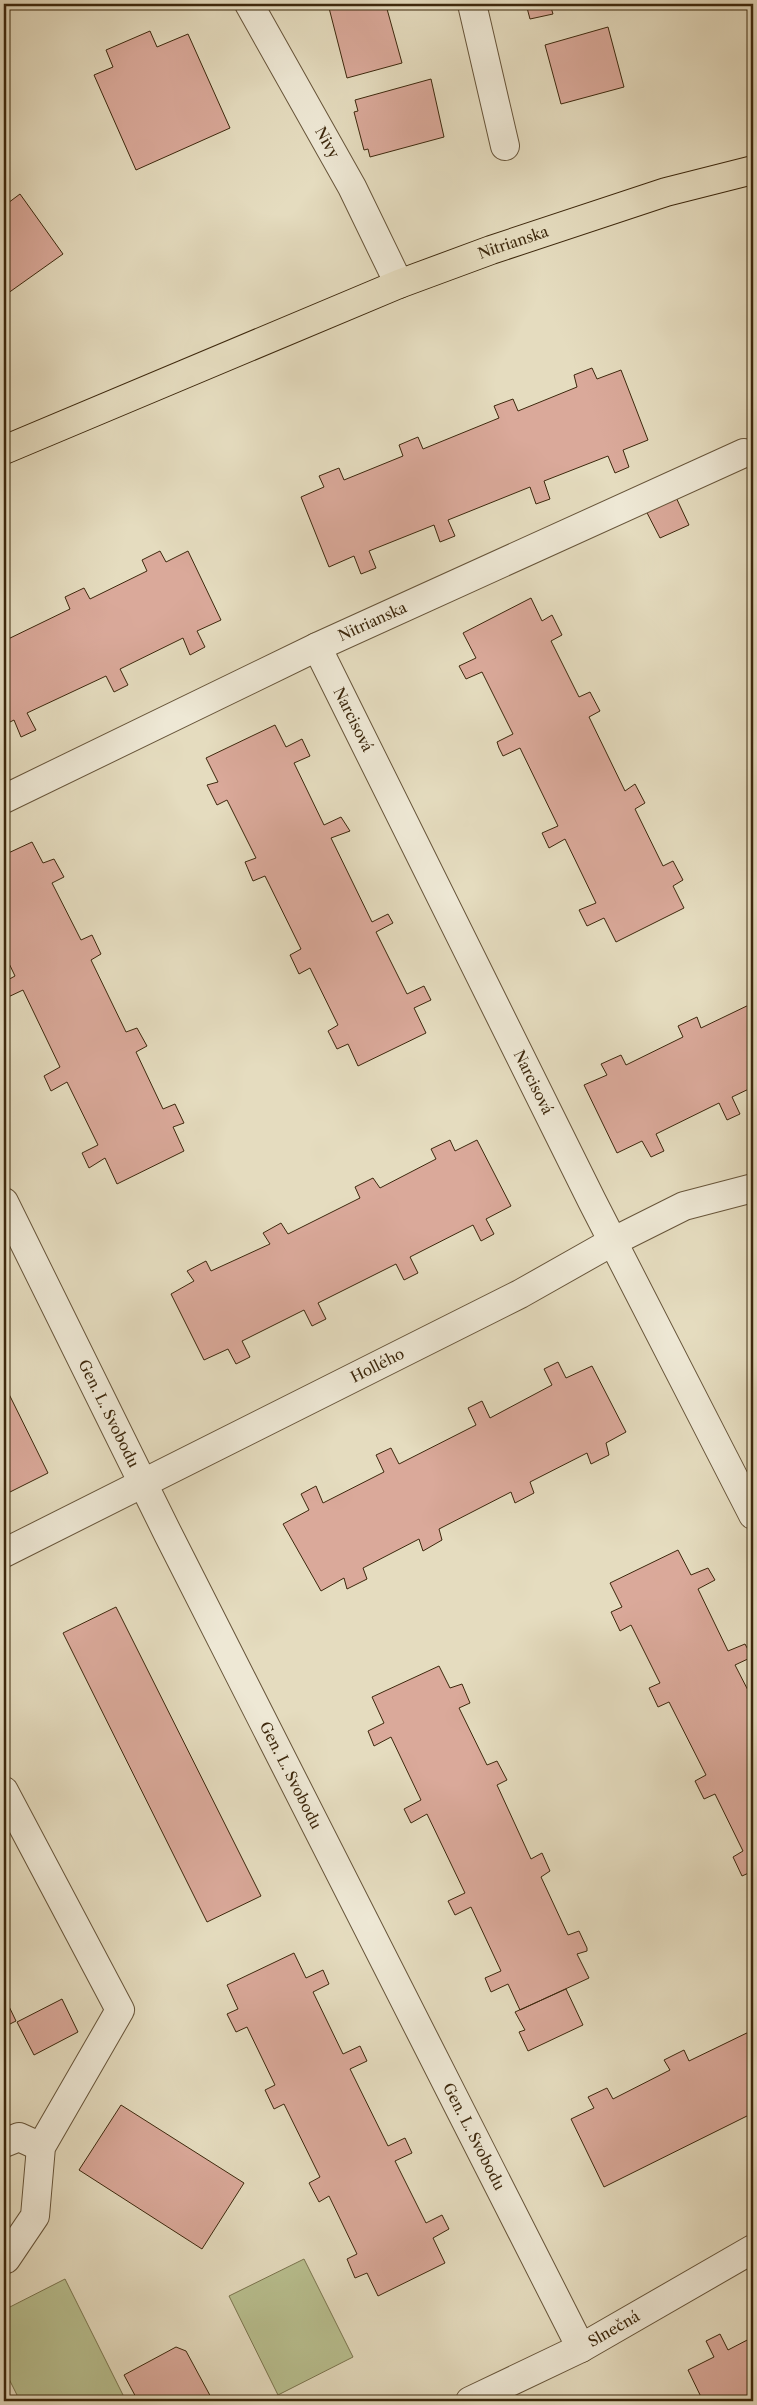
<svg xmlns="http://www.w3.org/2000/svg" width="757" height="2405" font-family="'Libre Caslon Text',serif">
<rect width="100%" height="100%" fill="#e5dcbf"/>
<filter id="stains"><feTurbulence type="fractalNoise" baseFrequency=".004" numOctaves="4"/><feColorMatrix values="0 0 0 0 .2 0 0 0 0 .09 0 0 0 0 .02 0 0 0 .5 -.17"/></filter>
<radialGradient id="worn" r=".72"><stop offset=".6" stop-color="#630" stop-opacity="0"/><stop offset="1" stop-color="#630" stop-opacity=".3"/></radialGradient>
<path fill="#b8bf8f" stroke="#7a744e" d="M304,2259L353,2357L278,2395L229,2296Z
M65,2279L126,2401H20L4,2369V2310Z"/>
<path fill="#daa99a" stroke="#3d280d" d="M328,4H400L401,6L387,9L402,63L347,78Z
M526,4H550L553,14L530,19Z
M608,27L624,87L561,104L545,45Z
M150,31L157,47L188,34L230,128L136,170L94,75L113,67L106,50Z
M431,79L444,137L370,157L368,149L364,150L354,112L358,111L355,100Z
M20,194L63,254L4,296V206Z
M592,368L597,379L621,370L648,440L623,450L629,467L615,473L608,456L544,481L550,499L536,504L530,487L448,520L455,536L440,542L434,525L369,551L376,568L361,574L354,556L329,567L301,497L324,487L319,476L339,468L344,480L403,456L399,445L418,437L423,449L499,418L494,406L513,399L518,411L577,387L574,375Z
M673,491L689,525L660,538L643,505Z
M160,551L166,562L188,551L221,620L197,631L205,647L190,655L183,638L120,669L128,685L114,692L106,676L27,713L36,730L21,737L14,720L4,725V641L70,609L65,597L84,588L90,599L147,571L142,560Z
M531,598L542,621L552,615L562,635L551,641L579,697L590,692L600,711L589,717L625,791L635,784L645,803L635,809L663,866L673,861L683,880L673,886L684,908L616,942L604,918L587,926L579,910L596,903L565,839L549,848L542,833L558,826L520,748L503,756L499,748L497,742L513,734L482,672L466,679L459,666L476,658L463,633Z
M275,725L286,747L302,739L310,756L294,763L324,825L341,817L350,831L331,838L372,922L388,914L393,923L376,932L407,994L424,986L431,1000L414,1008L426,1033L358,1066L348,1044L337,1049L328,1031L338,1025L310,968L299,974L290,955L301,949L265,876L253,881L245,862L256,858L227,800L217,805L207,785L218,782L206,758Z
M32,842L43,863L54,859L64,877L52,883L81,940L92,935L101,954L91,960L126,1032L137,1028L147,1046L136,1052L163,1109L175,1104L184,1123L173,1127L184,1151L117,1184L105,1158L89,1168L82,1153L98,1145L67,1082L51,1091L44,1076L60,1067L23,990L6,998L4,994V982L15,976L4,953V855Z
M753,1003V1087L732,1097L740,1114L727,1120L719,1103L656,1134L664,1151L651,1157L642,1141L617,1153L584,1085L607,1075L601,1064L621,1055L626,1065L683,1037L678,1026L697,1017L701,1028Z
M450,1140L455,1151L477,1140L511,1206L486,1219L494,1234L481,1241L473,1225L410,1257L418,1273L404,1280L396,1264L318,1303L326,1319L312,1326L304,1310L242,1341L250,1357L236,1364L228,1349L204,1360L171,1294L194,1281L187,1271L206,1261L211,1271L270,1244L263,1233L281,1223L288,1234L360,1198L355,1187L373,1178L380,1188L436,1159L431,1149Z
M558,1362L566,1378L592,1366L626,1432L606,1443L609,1455L591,1464L587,1453L530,1482L534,1493L515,1503L511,1492L439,1529L442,1540L423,1551L419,1539L363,1568L367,1579L347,1589L344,1578L321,1591L283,1524L309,1510L301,1494L316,1486L323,1503L384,1472L376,1455L391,1448L399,1464L476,1425L468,1408L482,1401L490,1418L552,1385L544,1369Z
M4,1384L48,1473L4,1495Z
M678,1550L691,1575L708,1568L715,1580L698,1589L728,1651L745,1644L752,1657L735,1665L753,1700V1871L742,1876L733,1857L743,1851L715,1794L704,1799L695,1781L706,1775L669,1702L658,1707L649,1688L660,1683L631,1625L620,1631L611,1612L622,1607L610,1583Z
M116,1607L261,1896L207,1922L63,1633Z
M439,1666L450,1688L462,1684L470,1703L459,1708L487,1765L497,1761L507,1780L497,1785L531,1859L542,1853L550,1871L541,1877L568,1935L579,1931L587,1948V1951L577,1954L589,1978L520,2010L508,1984L491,1992L485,1978L501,1971L471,1907L455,1915L448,1901L465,1893L427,1814L411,1823L404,1809L421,1800L391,1737L374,1746L368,1731L384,1723L372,1697Z
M294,1953L306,1978L323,1970L329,1984L313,1992L343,2054L360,2046L367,2061L350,2069L388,2146L405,2138L412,2153L395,2161L426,2223L442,2215L449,2229L433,2238L445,2263L378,2296L367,2273L355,2278L347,2259L357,2254L329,2196L319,2202L309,2183L320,2177L284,2104L274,2109L265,2090L275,2085L247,2027L236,2032L227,2014L238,2009L227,1985Z
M566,1989L583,2025L528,2051L519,2032L525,2030L515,2012Z
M4,1996L16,2021L4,2027Z
M62,1999L78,2032L34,2055L17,2022Z
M753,2030V2113L604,2187L571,2119L594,2108L588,2097L607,2088L613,2099L670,2070L664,2060L684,2050L689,2061Z
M121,2105L244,2183L202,2249L79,2170Z
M720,2334L728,2350L753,2337V2401H703L688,2370L714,2357L706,2341Z
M176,2347L186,2351L213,2401H138L124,2375Z"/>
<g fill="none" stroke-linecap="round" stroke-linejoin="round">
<g stroke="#67553a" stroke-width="30">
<g id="minor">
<path id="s1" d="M249,4L352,187L399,284"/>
<path d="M472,4L505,146"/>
<path id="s2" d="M317,647L592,1201L753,1515"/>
<path id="s3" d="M4,799L317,647L744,453"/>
<path id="s4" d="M4,1202L168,1534L581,2348"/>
<path id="s5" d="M4,1553L520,1294L612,1242L684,1206L753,1188"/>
<path d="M4,1791L120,2010L41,2147L35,2216L6,2259H4"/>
<path d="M4,2143L19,2137L41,2147"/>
<path id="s6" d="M470,2401L581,2348L753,2249"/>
</g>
</g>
<g stroke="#3d280d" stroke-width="30">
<g id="major">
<path id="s7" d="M4,450L399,284L491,250L666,192L753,170"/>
</g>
</g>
<use href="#minor" stroke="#eee8d5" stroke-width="28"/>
<use href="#major" stroke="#e5dcbf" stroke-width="28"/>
</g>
<g text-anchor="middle" stroke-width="4" stroke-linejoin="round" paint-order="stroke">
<g font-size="15" fill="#3d280d" stroke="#eee8d5">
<text dy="5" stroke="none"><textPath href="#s1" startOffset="159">Nivy</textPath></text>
<text dy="5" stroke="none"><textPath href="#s7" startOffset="550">Nitrianska</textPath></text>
<text dy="5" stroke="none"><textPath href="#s3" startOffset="409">Nitrianska</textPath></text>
<text dy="5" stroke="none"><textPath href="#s2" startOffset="81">Narcisová</textPath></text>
<text dy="5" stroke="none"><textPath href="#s2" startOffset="486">Narcisová</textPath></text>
<text dy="5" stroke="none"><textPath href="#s5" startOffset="418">Hollého</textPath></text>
<text dy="5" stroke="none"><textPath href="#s4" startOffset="236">Gen. L. Svobodu</textPath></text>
<text dy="5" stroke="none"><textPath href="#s4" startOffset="641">Gen. L. Svobodu</textPath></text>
<text dy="5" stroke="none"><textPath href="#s4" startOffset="1046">Gen. L. Svobodu</textPath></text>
<text dy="5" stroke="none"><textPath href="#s6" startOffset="161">Slnečná</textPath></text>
</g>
</g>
<rect width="757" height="2405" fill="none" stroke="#e5dcbf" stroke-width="20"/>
<rect x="5" y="5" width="747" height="2395" fill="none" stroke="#3d280d" stroke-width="2.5"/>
<rect x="10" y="10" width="737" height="2385" fill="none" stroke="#3d280d"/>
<rect width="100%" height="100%" filter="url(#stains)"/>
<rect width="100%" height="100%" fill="url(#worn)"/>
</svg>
